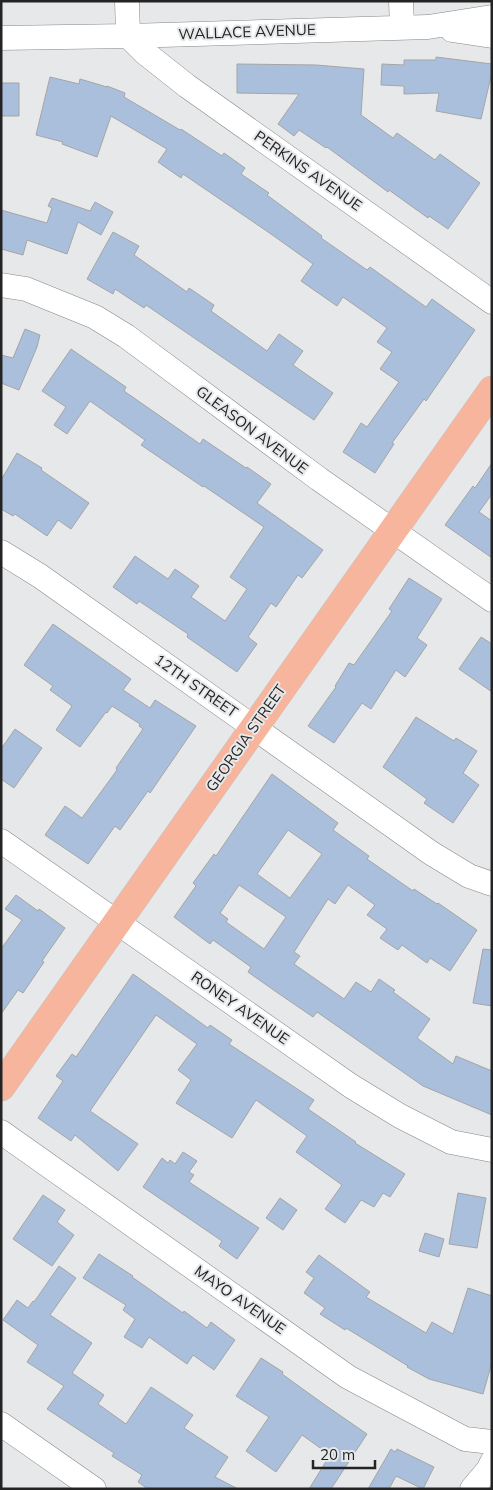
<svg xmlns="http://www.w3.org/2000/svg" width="493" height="1490" font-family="Mulish,sans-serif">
<rect width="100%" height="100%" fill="#e6e8ea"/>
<path fill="#aabfdb" stroke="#a4a5a7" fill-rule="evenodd" d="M436,57L492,64V72L481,119L436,111L439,93L404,94V86L381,85L382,64L404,65V60H436Z
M237,64L316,65L364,69L361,115L393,138L397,133L435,160L440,154L480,183L448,229L429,216L428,218L389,190L388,192L327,147L326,148L299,130L294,136L278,124L299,94L237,93Z
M50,77L79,84L80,79L107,87V86L125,93L124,97L180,130L181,129L222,156L224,153L245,168L241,174L269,193L267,195L322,236L321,238L367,270L370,267L426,307L432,299L475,330L426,401L424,399L392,443L394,444L375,473L343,452L361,423L367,427L399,382L380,369L392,352L377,342L387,328L343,297L337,306L301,281L313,264L271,234L183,174L181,178L158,162L167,149L111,116L97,157L62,144L63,142L36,135Z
M1,83H19V116H1Z
M52,198L90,211L95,202L113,212L101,235L78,222L67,254L27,240L23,255L1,249V210L47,223L52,208L48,206Z
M113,232L139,246L134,255L187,292L189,288L214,305L211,311L267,351L279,334L303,351L293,365L333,393L314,420L146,305L144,308L115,289L113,294L87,279Z
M25,329L40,335L37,347L19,390L1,383V355L13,358Z
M71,349L126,387L124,391L200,444L203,439L246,468L247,467L271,484L257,503L323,550L302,578L298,575L276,607L271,603L248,637L257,644L237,672L187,637L188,634L139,601L137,604L113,587L135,556L168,579L175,569L199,586L191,597L225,621L247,589L230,577L264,527L204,486L203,487L141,445L145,440L90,401L67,434L54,425L66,407L42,391Z
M17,453L42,468L41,470L89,503L71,529L58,520L47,536L15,514L13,516L1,509V480Z
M492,463V494L479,512L492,521V558L445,525L473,486L475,488Z
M409,578L442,599L417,638L427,645L405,677L396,670L371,709L362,703L334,743L308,726L336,687L335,686L349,663L354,665L392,611L389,609Z
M53,624L131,679L123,690L150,708L155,700L196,726L150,793L148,791L120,830L115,826L88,864L45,835L65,806L82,818L117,770L116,768L143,729L139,726L140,724L112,706L107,713L106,712L80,747L56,730L72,706L50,690L53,686L24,665Z
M481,637L492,644V692L459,669Z
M416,717L454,741L456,738L477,751L463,773L479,785L453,823L424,803L427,799L383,767Z
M15,729L42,748L14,788L1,779V749Z
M272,774L338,823L333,830L369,856L367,859L413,891L414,889L437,904L438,903L477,930L450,971L430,958L427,963L402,945L398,950L380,938L387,929L367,915L375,905L348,885L335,904L328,899L294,952L300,956L294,964L344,999L356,982L371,992L379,979L395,990L393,992L430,1019L417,1038L453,1064L456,1056L492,1071V1115L423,1086L317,1012L313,1017L275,991L248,972L251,967L213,940L210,944L174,917L196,886L193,883L214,854L216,856ZM288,830L322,854L290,898L257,874ZM239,885L286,917L264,949L226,922L228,919L220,913Z
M16,895L38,911L39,909L65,928L42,961L44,962L23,993L18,990L1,1014V949L22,920L5,909Z
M483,949L492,950V1006L473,1003Z
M133,974L208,1028L210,1025L232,1040L229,1044L314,1100L308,1109L356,1142L355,1143L405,1174L390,1197L383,1193L374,1207L361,1200L345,1223L325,1209L342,1185L296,1152L307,1136L256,1100L232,1138L176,1103L191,1080L178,1070L197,1044L156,1015L90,1111L138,1144L118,1171L75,1135L71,1141L38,1118L63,1081L56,1076L72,1054L76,1057Z
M183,1152L197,1161L189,1172L194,1175L189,1182L259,1228L237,1259L219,1246L222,1241L143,1187L162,1158L168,1163L170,1160L175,1164Z
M458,1193L486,1198L477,1248L449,1244Z
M43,1195L65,1210L57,1222L74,1235L52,1266L13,1239Z
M280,1198L297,1210L283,1230L266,1218Z
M425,1233L444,1239L439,1257L419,1251Z
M99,1254L133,1276L132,1277L183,1313L184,1311L207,1328L211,1322L235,1340L214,1370L193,1355L187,1364L149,1337L142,1348L124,1337L135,1319L123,1310L126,1305L83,1278Z
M319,1255L370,1292L366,1297L426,1333L432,1322L453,1334L468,1288L492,1296V1362L483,1394L429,1379L407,1367L408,1366L346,1328L345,1330L320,1314L325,1308L304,1293L314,1278L306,1272Z
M59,1266L76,1278L50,1315L92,1343L72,1373L104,1395L98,1404L126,1424L151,1387L193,1415L184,1428L228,1457L215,1477L238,1489H148L138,1482L142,1475L112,1456L114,1453L47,1409L64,1386L27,1362L38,1345L3,1320L17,1300L28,1308L33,1301L34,1302Z
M261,1358L283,1372L282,1374L325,1405L367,1434L331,1489H309L330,1455L302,1435L276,1472L246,1451L269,1417L236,1396Z
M391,1449L395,1452L397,1449L434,1467L423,1489L396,1476L389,1489H368Z"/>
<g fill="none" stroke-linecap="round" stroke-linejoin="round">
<g stroke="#858788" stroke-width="25">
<path id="minor" d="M127,1L128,36L144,52L187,86L492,302
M401,1L402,27
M452,30L492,36
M1,38L128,36L428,27L492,17
M1,285L26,289L95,317L126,336L319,479L492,600
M1,552L40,576L431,853L469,876L492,884
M1,841L351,1086L400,1116L451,1142L492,1150
M1,1132L348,1377L465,1439L492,1442
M1,1424L94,1489
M472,1489L488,1470L492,1462"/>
</g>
<g stroke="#c6c6c6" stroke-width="29">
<path id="major" d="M1,1087L492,390"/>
</g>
<use href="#minor" stroke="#fff" stroke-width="24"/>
<use href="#major" stroke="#f7b59d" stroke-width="28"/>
</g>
<g text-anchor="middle" stroke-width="4" stroke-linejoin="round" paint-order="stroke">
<g font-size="15" fill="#242425" stroke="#e6e8ea">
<text transform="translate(247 32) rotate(-2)" y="5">WALLACE AVENUE</text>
<text transform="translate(308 171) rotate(35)" y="5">PERKINS AVENUE</text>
<text transform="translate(252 430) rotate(37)" y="5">GLEASON AVENUE</text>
<text transform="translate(196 686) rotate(35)" y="5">12TH STREET</text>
<text transform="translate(246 738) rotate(-55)" y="5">GEORGIA STREET</text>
<text transform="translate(240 1008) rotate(35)" y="5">RONEY AVENUE</text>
<text transform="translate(240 1300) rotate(35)" y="5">MAYO AVENUE</text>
</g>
</g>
<rect width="493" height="1490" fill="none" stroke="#242425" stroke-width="5"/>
<path d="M313 1460v8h62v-8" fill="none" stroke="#242425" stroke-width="2.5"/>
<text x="320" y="1460" font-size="15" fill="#242425" stroke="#e6e8ea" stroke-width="4" paint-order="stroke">20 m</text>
</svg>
